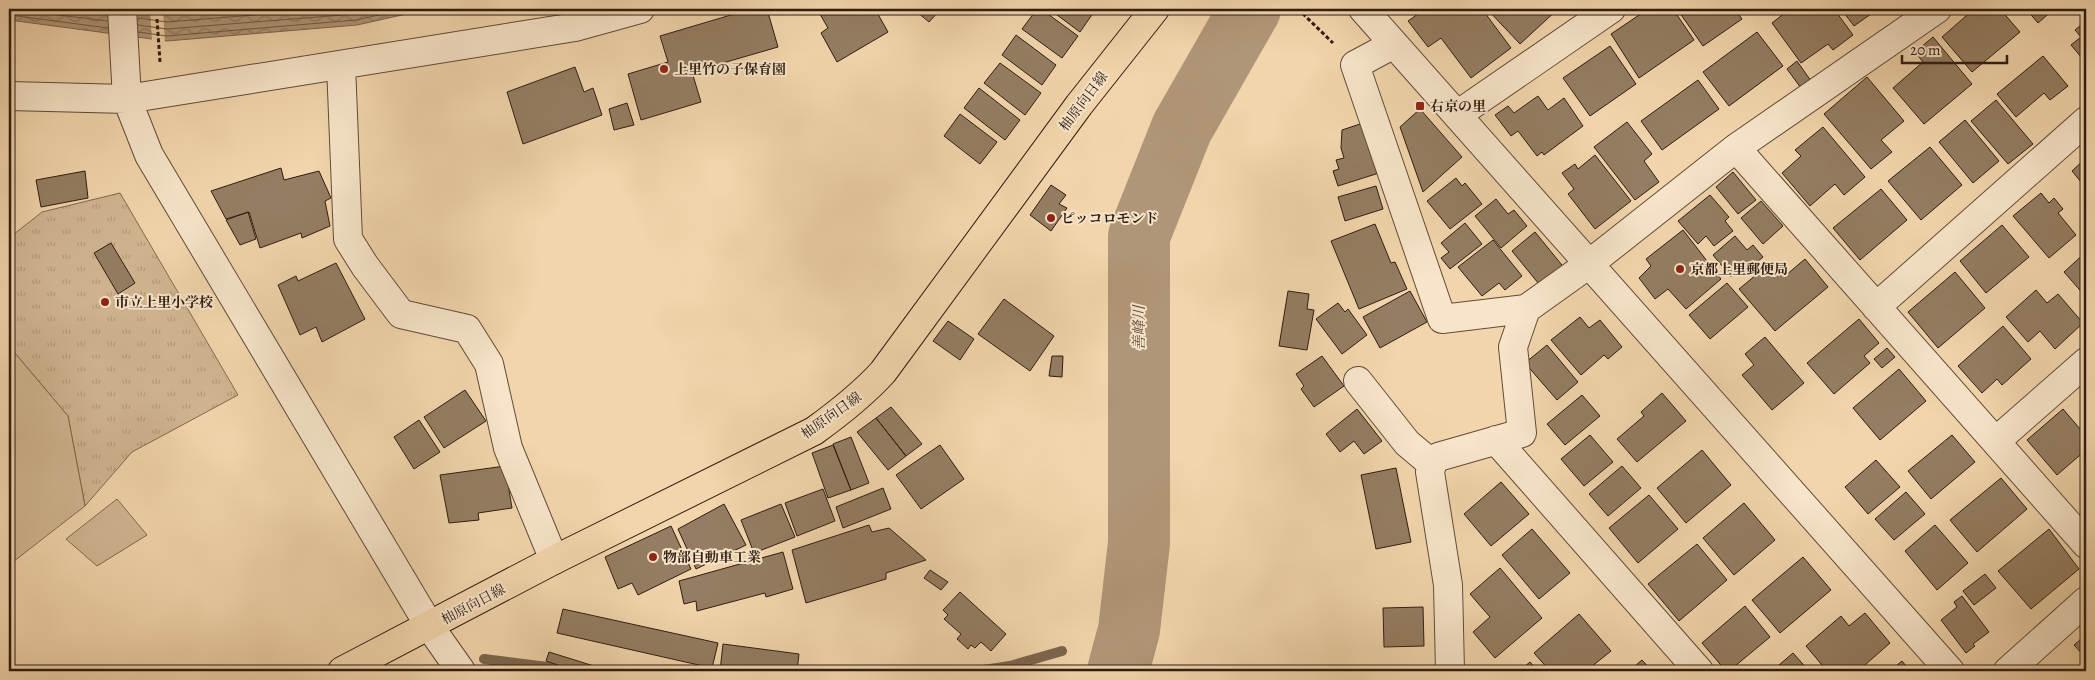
<svg xmlns="http://www.w3.org/2000/svg" width="2095" height="680" font-family="Alegreya,'Noto Serif JP',serif">
<defs>
<pattern id="grass-tufts" width="24" height="20" patternUnits="userSpaceOnUse" patternTransform="scale(1.25)"><rect width="24" height="20" fill="#d1b692"/><path d="M3 7l-1-3M5 7V3M7 7l1-3M15 17l-1-3M17 17v-4M19 17l1-3" fill="none" stroke="#b49c7d"/></pattern>
<pattern id="water-waves" width="16" height="10" patternUnits="userSpaceOnUse" patternTransform="scale(1.25)"><rect width="16" height="10" fill="#b09678"/><path d="M0 5q4-4 8 0t8 0" fill="none" stroke="#907a61"/></pattern>
</defs>
<rect width="100%" height="100%" fill="#f2d5ac"/>
<filter id="stains"><feTurbulence type="fractalNoise" baseFrequency=".004" numOctaves="4"/><feColorMatrix values="0 0 0 0 .2 0 0 0 0 .09 0 0 0 0 .02 0 0 0 .5 -.17"/></filter>
<radialGradient id="worn" r=".72"><stop offset=".6" stop-color="#630" stop-opacity="0"/><stop offset="1" stop-color="#630" stop-opacity=".3"/></radialGradient>
<path fill="url(#grass-tufts)" stroke="#806a52" d="M120,193L238,395L132,452L85,506L68,416L9,346V238L42,212Z"/>
<path fill="#d1b692" stroke="#806a52" d="M9,346L68,416L85,506L9,565Z
M117,499L147,535L97,566L66,539Z"/>
<path fill="url(#water-waves)" stroke="#7c664f" d="M9,9H429L357,25L167,41L9,20Z"/>
<path fill="#f2d5ac" d="M150,9H163L165,43L152,41Z"/>
<g fill="none" stroke-linecap="round" stroke-linejoin="round">
<path stroke="#705a45" stroke-width="1" d="M9,9L108,21
M9,15L108,28
M138,18L167,22L329,9
M138,25L167,29L355,14L379,9
M138,32L167,36L356,20L406,9"/>
<path stroke="#7c664f" stroke-width="10" d="M484,659L579,671
M601,671H648
M977,671L1010,666L1062,651"/>
<path stroke="#b09678" stroke-width="62" d="M1118,671L1129,630L1139,543V236L1182,128L1250,9"/>
</g>
<path fill="#947d62" stroke="#2f1d12" d="M751,9H767L778,47L692,72L701,102L641,120L628,74L668,62L660,36Z
M817,9H875L888,32L837,62L821,33L828,28Z
M920,9H941L929,22L917,12Z
M1037,9H1041L1078,36L1062,58L1022,29Z
M1049,9H1096L1080,32Z
M1425,9H1482L1511,48L1471,78L1441,38L1428,47L1408,21Z
M1487,9H1558L1520,44Z
M1648,9H1673L1694,40L1639,78L1611,34Z
M1677,9H1735L1742,19L1703,46Z
M1784,9H1834L1853,35L1833,50L1828,44L1801,63L1772,23L1786,12Z
M1841,9H1878L1854,26Z
M1974,9H2000L2020,32L1972,72L1942,37Z
M2026,9H2054L2038,23Z
M2086,21V54L2082,58L2071,45L2081,37L2075,30Z
M1757,32L1783,66L1729,106L1703,72Z
M1016,35L1056,65L1042,85L1002,55Z
M1933,37L1972,84L1924,124L1893,88L1923,62L1915,52Z
M1610,46L1636,84L1590,116L1563,78Z
M2043,56L2068,86L2050,100L2044,93L2016,117L1997,94Z
M1797,61L1811,81L1801,88L1787,69Z
M1000,63L1041,93L1025,115L984,83Z
M575,67L584,92L593,88L602,115L523,144L507,92Z
M1867,77L1904,121L1881,140L1892,152L1871,169L1824,114Z
M1698,80L1719,109L1662,150L1641,121Z
M979,88L1020,120L1005,140L964,108Z
M1538,96L1548,110L1564,98L1583,126L1544,155L1542,152L1537,156L1518,131L1511,136L1495,115L1508,106L1514,113Z
M1996,100L2033,144L2008,164L1971,121Z
M627,103L634,125L614,130L609,109Z
M1420,109L1462,157L1423,192L1400,127Z
M960,114L997,142L980,164L944,136Z
M1965,120L1999,161L1973,183L1939,142Z
M1627,122L1652,154L1644,161L1659,182L1635,200L1594,147Z
M1363,123L1379,173L1338,186L1333,171L1339,169L1336,160L1344,158L1341,148L1342,130Z
M1823,127L1865,177L1844,195L1835,184L1810,206L1782,173L1801,156L1795,150Z
M1930,147L1962,185L1921,220L1888,181Z
M1595,155L1631,201L1595,229L1568,194L1574,189L1562,173L1575,164L1578,169Z
M2086,158V188L2072,171Z
M281,168L284,180L319,171L331,198L325,201L330,226L302,238L301,233L260,248L249,212L226,219L211,191Z
M85,171L88,198L41,207L36,180Z
M1733,172L1756,200L1738,214L1716,187Z
M1456,178L1462,186L1465,183L1482,204L1450,229L1427,201Z
M1051,185L1066,195L1059,204L1067,208L1051,231L1030,215Z
M1376,186L1383,209L1345,221L1338,197Z
M1881,189L1907,220L1860,260L1833,228Z
M2041,193L2049,203L2054,198L2063,209L2058,213L2076,235L2049,258L2013,216Z
M1710,195L1729,217L1725,221L1733,231L1714,246L1706,236L1698,244L1678,221Z
M1496,199L1508,214L1514,210L1527,226L1501,248L1475,216Z
M1761,201L1783,226L1763,244L1741,218Z
M248,212L256,239L240,245L226,220Z
M1465,223L1482,244L1450,269L1441,258L1449,252L1441,243Z
M1375,224L1391,263L1395,262L1407,289L1359,309L1331,241Z
M2002,225L2029,257L1986,293L1960,261Z
M1683,230L1721,279L1686,309L1668,289L1655,299L1639,278L1651,266L1646,259Z
M1535,232L1566,270L1543,289L1512,251Z
M1735,236L1747,250L1753,245L1763,257L1743,274L1739,270L1731,277L1713,255Z
M1493,240L1522,276L1505,290L1499,283L1482,296L1458,267Z
M111,243L135,283L118,294L94,253Z
M2086,252V297L2064,272Z
M1805,259L1828,287L1775,331L1739,289L1773,261L1785,276Z
M336,263L365,319L322,342L316,327L300,335L278,285L296,276L298,281Z
M1955,272L1985,308L1938,348L1908,312Z
M1727,283L1748,307L1710,339L1689,315Z
M2036,290L2047,303L2058,294L2083,323L2055,349L2040,331L2028,342L2006,317Z
M1288,291L1309,294L1307,309L1314,310L1307,350L1279,346Z
M1410,291L1427,322L1380,348L1363,317Z
M1004,299L1054,336L1030,371L978,334Z
M1338,303L1345,312L1348,309L1367,335L1342,354L1316,319Z
M1580,317L1589,328L1600,320L1622,347L1608,359L1604,355L1581,375L1551,340Z
M1859,319L1879,343L1864,356L1870,363L1834,394L1807,363Z
M948,321L974,339L960,360L933,341Z
M2003,326L2031,359L2002,385L1997,379L1982,393L1958,366Z
M1765,337L1804,383L1772,410L1742,375L1754,365L1745,354Z
M1547,345L1578,382L1557,400L1525,363Z
M1887,348L1895,357L1882,368L1874,359Z
M1052,356H1063L1062,377L1049,376Z
M1322,356L1344,386L1314,407L1301,389L1304,386L1296,374Z
M1899,369L1926,401L1880,440L1853,408Z
M465,390L486,421L444,448L424,417Z
M1662,393L1686,421L1637,462L1617,439L1644,416L1641,412Z
M1582,395L1600,416L1565,445L1547,424Z
M891,407L922,444L906,456L876,418Z
M1357,409L1382,441L1364,454L1354,441L1340,452L1326,434Z
M2063,409L2086,436V450L2057,475L2027,440Z
M876,418L906,456L888,470L857,432Z
M419,420L440,452L414,469L394,437Z
M1590,435L1613,462L1584,486L1561,459Z
M1952,435L1975,462L1931,499L1908,471Z
M851,437L869,483L851,490L833,444Z
M833,445L851,490L828,498L812,453Z
M940,445L964,479L921,509L896,475Z
M1702,450L1731,485L1686,523L1657,488Z
M1876,460L1900,487L1868,514L1845,487Z
M505,466L512,508L478,513L479,520L449,523L440,475Z
M1622,466L1641,488L1608,516L1589,494Z
M1396,468L1411,542L1376,549L1361,475Z
M2001,478L2027,509L1977,552L1950,520Z
M1501,482L1529,514L1491,546L1464,514Z
M883,488L891,509L843,528L836,507Z
M823,489L835,521L797,536L785,503Z
M1906,492L1925,514L1894,540L1875,519Z
M1649,495L1678,529L1638,563L1609,528Z
M1744,503L1775,540L1734,575L1703,538Z
M724,504L746,545L696,569L678,529Z
M781,504L795,537L754,553L741,520Z
M869,525L872,532L889,528L926,560L886,573V579L806,603L792,550Z
M1935,525L1968,563L1937,590L1905,551Z
M671,526L691,569L638,595L632,583L618,589L605,557Z
M1532,529L1570,573L1539,599L1502,555Z
M2049,529L2079,569L2031,609L1998,571Z
M1697,544L1727,580L1679,621L1648,584Z
M783,552L793,589L766,597L765,593L697,611L696,601L684,604L679,581Z
M1803,557L1831,590L1780,633L1752,600Z
M1500,568L1542,618L1495,658L1473,632L1490,617L1470,594Z
M930,570L948,582L941,590L924,578Z
M1985,574L1996,588L1974,605L1963,591Z
M960,592L1006,634L991,651L981,642L975,648L971,645L968,649L957,639L961,634L944,619L948,615L943,610Z
M1962,596L1989,632L1973,644L1975,646L1966,653L1941,620L1957,607L1954,602Z
M1745,606L1770,637L1729,671H1726L1702,643Z
M1423,607L1424,646L1384,647L1383,608Z
M563,609L718,643L712,668L557,633Z
M1865,613L1890,643L1858,671H1851L1847,666L1841,671H1827L1806,646L1841,616L1849,626Z
M1579,614L1611,651L1586,671H1550L1534,653Z
M2086,635V667L2080,659L2084,656L2074,645Z
M723,644L799,654L797,671H720Z
M549,652L594,666L592,671H556L558,665L546,661Z
M1793,653L1809,671H1772Z
M1642,660L1652,671H1629Z
M1902,661L1910,671H1890Z
M1530,662L1538,671H1519Z
M605,667L641,671H605Z"/>
<g fill="none" stroke-linecap="round" stroke-linejoin="round">
<g stroke="#604b38" stroke-width="30">
<path id="minor" d="M122,9L127,99L149,155L430,627L461,671
M1363,9L1950,671
M1394,44L1355,65L1442,319L1526,309
M341,65L348,239L365,266L401,314L467,329L489,364L508,448L554,560
M9,96L127,99L575,27L640,9
M1457,115L1611,9
M1736,148L2086,544
M1876,307L2086,121
M1358,381L1407,443L1432,464
M1496,440L1699,671
M1996,441L2086,362
M1450,671L1448,585L1430,472L1432,464L1438,457L1522,433L1513,347L1526,309L1589,264L1736,148L1937,9
M2008,671L2086,601"/>
</g>
<g stroke="#2f1d12" stroke-width="30">
<path id="major" d="M342,671L554,560L814,431C839,413 862,395 883,372L1079,105L1155,9"/>
</g>
<path stroke="#2f1d12" stroke-width="3" stroke-dasharray="4 2.5" stroke-linecap="butt" d="M1298,9L1333,43
M157,19L160,62"/>
<use href="#minor" stroke="#f7e4c9" stroke-width="28"/>
<use href="#major" stroke="#f2d5ac" stroke-width="28"/>
</g>
<g fill="#8f2418" stroke="#f7e4c9" stroke-width="2">
<circle cx="664" cy="69" r="5"/>
<rect x="1415" y="101" width="10" height="10" rx="2.5"/>
<circle cx="1051" cy="218" r="5"/>
<circle cx="1680" cy="269" r="5"/>
<circle cx="105" cy="302" r="5"/>
<circle cx="653" cy="557" r="5"/>
</g>
<g text-anchor="middle" stroke-width="4" stroke-linejoin="round" paint-order="stroke">
<g font-size="14" font-weight="bold" fill="#2f1d12" stroke="#f7e4c9" text-anchor="start">
<text x="674" y="74">上里竹の子保育園</text>
<text x="1430" y="111">右京の里</text>
<text x="1061" y="223">ピッコロモンド</text>
<text x="1690" y="274">京都上里郵便局</text>
<text x="115" y="307">市立上里小学校</text>
<text x="663" y="562">物部自動車工業</text>
</g>
<g font-size="14" fill="#2f1d12" stroke="#f7e4c9">
<text transform="translate(1083 101) rotate(-53)" y="5">柚原向日線</text>
<text transform="translate(831 415) rotate(-35)" y="5">柚原向日線</text>
<text transform="translate(473 604) rotate(-28)" y="5">柚原向日線</text>
</g>
<g font-size="15" font-style="italic" fill="#5c4736" stroke="#f7e4c9">
<text transform="translate(1139 328) rotate(-90)" y="5">善峰川</text>
</g>
</g>
<rect width="2095" height="680" fill="none" stroke="#f2d5ac" stroke-width="30"/>
<rect x="10" y="10" width="2075" height="660" fill="none" stroke="#2f1d12" stroke-width="2.5"/>
<rect x="15" y="15" width="2065" height="650" fill="none" stroke="#2f1d12"/>
<path d="M1902 55v8h105v-8" fill="none" stroke="#2f1d12" stroke-width="2.5"/>
<text x="1910" y="55" font-size="15" fill="#2f1d12" stroke="#f7e4c9" stroke-width="4" paint-order="stroke">20 m</text>
<rect width="100%" height="100%" filter="url(#stains)"/>
<rect width="100%" height="100%" fill="url(#worn)"/>
</svg>
